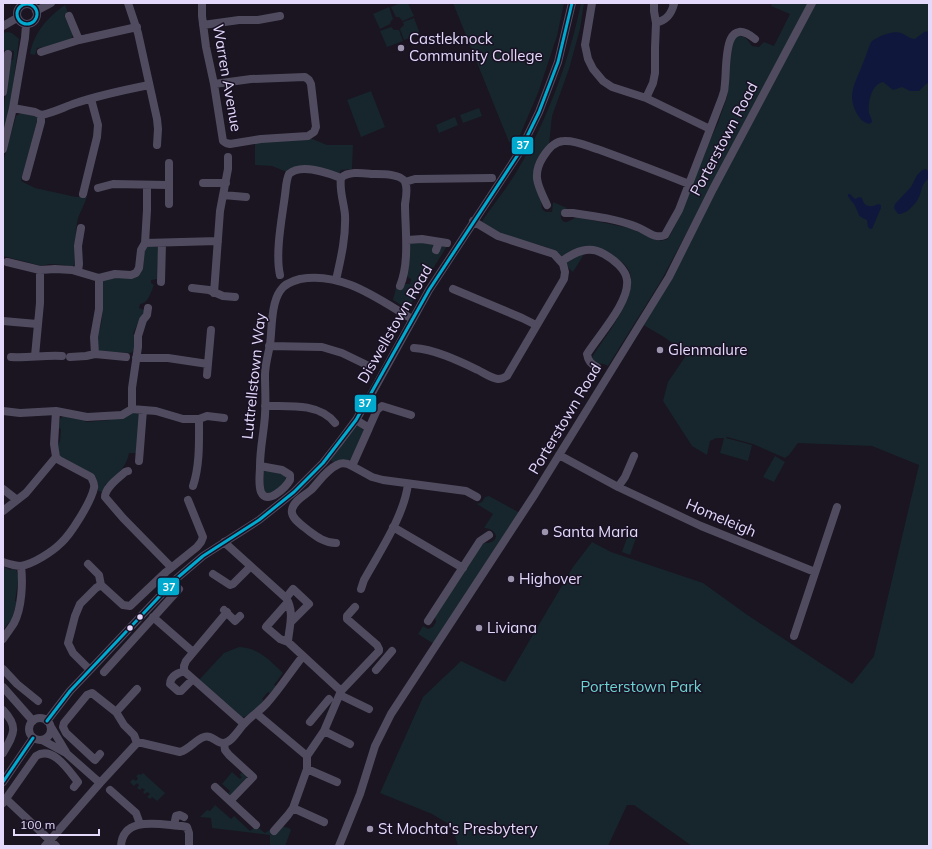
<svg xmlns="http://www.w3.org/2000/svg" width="932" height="849" font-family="Mulish,sans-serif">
<rect width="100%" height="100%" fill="#1a1520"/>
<path fill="#16262c" d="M400,3H408L414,16L403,21L399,17H396L391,7Z
M453,3H564L557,36L538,93L517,142H509Z
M581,3H584L580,29L569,69L552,116L549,145L537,163L542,209L546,212H552L553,202L567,208C561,212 558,216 564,222H567L577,217L629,228L660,241L668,239L681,214L702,156L718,123L727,97L729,54L736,36C745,35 747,39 752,46L759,47L764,42L774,46L790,14L771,6L772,3H808L661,281L608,366C602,362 594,365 592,357C604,337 642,293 628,269C623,259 600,251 589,246L573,272C564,266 565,256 555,251C539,242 519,243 502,235C496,232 490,227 484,223L482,221C494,204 507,188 517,171C548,119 569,61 581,3Z
M813,3H929V846H692L634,805H627L608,846H458L452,826L432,814L380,793L423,697L461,661L505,682L573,567L592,542L611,552L703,583L746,614L852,684L874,656L919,465L872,446L798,443L789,455L785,458L753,444L727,437L726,438L752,445L748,461L720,453L724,438H716L710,441L707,455L692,446L663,401L668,382L687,354L664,337L640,323Z
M65,5L68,13L64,15L68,24H70L73,35L71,39L45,47L37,48L35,55L30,54C34,32 48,17 65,5Z
M389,7L393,19L391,21L390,24L380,29L373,14Z
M414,18L420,34L404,40L400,29L404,25L403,22Z
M391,27L394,30H399L403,41L387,47L380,31Z
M7,32L12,33L19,39L12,94L3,136C3,110 6,85 10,60H13L14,51L3,50V33Z
M371,91L385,127L361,137L347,100Z
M479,108L482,116L463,123L460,115Z
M21,113L35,115L38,118L21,181L35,188L76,197H87L78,218L76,229L75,264L72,267L65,265L49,264L42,266L3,256V162L16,116Z
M455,117L458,125L439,133L436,125Z
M310,138L327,145H353L352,169L341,170L339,174L287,172L272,166L255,165V142Z
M426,241L440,248L443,246H447L409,307L406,308L393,300L396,288L402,289L405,284H410L411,279L406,276L410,244L412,243Z
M148,246L159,247L157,273L158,274L157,279L151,280V283L154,285C151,292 148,304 140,304L139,308L144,310L145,313L137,325L133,334L135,336V349L131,353L98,351V330L100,329C104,310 102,302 100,283L106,278H130L146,247Z
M132,412L140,413L136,453H129C127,467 115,477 105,485V488L103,492L98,491V482L97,483L61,457L58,452L57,443L60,442L61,429L59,428L60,419L63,416L84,420L86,422L110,420V419Z
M359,426L364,431L351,459C345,463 335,467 330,459L355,427Z
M775,456L785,462L774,482L763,477Z
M266,470L277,471L288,477C285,484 273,494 265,494L262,483L263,472Z
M489,496L520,513L434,644L418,634L423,626L428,629L433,627L436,622L435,617L481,544C485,542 488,544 491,542C501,538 494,528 484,528L493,514L477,504L482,502L485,497Z
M629,532L637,535L630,555L622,552Z
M3,566L10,570L12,569L16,570L20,580H18L15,601L17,602L11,622H9L3,630Z
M239,647C259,648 269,660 283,673L274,685L276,686L270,693L268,692L262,699L266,703L250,714L240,719L199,680L224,653Z
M232,772L240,779L242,777L240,775L241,773L246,774L247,777L231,796L228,794L230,791L222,784Z
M143,773L165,793L157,801L152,797L150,799L147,797L150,794L147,792L145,794L143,792L145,790L142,788L140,790L137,788L139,785L137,783L134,786L130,782L133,779L136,781L138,778L136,776L139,774L141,775Z
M215,805L231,819L234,816L250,831L256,826L265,833L277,825L289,828L291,830L285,846H270V835L212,828L211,818L200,817L207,810L210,811Z"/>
<path fill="#10173c" d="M929,31V82L925,85L919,91H910L902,87L893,90L883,82C871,85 868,102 869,113C870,116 872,119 872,122L869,124C863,122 860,119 857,114C846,94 856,82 863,63C866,56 868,49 871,42C877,37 892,30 901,33C906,35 910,39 915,39L924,32Z
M926,169L929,172V178C920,186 923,189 919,197C916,204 906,215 898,214L894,208L895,204L911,187L917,175L922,170Z
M848,194H850L855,199L859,197L862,198C864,207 871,208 878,204L881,205V208L872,229H870L868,227L867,220C858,216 860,217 856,208C855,204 850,200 848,196Z"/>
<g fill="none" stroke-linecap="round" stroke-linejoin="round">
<path stroke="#514b60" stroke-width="8" d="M128,3L138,33L157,119L158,129L157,145
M202,3V16L206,47L214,84L223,141L226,143L230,144L261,139L308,136L314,132L316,127L311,84L309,80L305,77L251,79L214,84
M592,3L585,45L588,59L593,69L603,81L612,87L646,98L710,129
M17 14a10 10 0 1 1 20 0a10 10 0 1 1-20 0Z
M36,11L51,3
M69,16L79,40
M656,23C666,20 671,15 674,4L673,3
M203,25L239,20H258L280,16
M3,26L17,18
M41,52L79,40L137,27
M3,92L8,54
M646,98L653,83L655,73V48L656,23L654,11V3
M13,108L35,112L41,115C53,113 64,107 76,103C100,95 124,90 149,85
M3,149L13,108L25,38L26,25
M169,163V204
M26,177L41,122V115
M405,182L415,179L492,178
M203,183H226
M98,188L113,184L168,185
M83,194L97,137L98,125L91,99
M223,195L246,197
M547,205C539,187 531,176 543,157C548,149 555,141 564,141C576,140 589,147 600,150C630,161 659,172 689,184
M565,213H573C594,216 617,219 637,227C646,230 655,240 665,235L679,210L722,98C724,93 725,88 725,83C727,65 723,13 755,39
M407,240L422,239L447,243
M145,243L218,241
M145,243L147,210V185
M436,250L439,242
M562,261C575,252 589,245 604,254C613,259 626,269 627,280C630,302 598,336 587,354C588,361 591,364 597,367
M7,262L40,270L55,269L72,270L99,278L115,274L131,275L136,273L139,268L141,250L145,243
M78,271L79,264L78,246L81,228
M280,275C275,253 282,218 285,195C286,188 286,180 289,174C301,163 328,173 341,178
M336,280C341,258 346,237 345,215C344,203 339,190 341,178C348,171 362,173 371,174C379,174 401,173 405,182C408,188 406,198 405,204C405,229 410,262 400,286
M161,282L162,243
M192,288L209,290L223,296L235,297
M453,289L522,318L536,325
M214,293L220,211L228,169V157
M3,321L37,324
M269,346L322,347L342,353L371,367
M414,348C434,349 459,361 478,370C484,373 491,378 498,379C502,379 504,378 507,376L564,279L565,272L563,264L554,254L498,236L473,221
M95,354L94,337L99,309V278
M35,356L40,303V270
M11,357C28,358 45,355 62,356
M70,357L86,356L95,354L126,357
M136,358H168L208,364
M207,375L211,330
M265,406C289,406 319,403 335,423
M132,409V388L138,347V336L143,320L147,315L148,308
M132,409L156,411L183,419H199L207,416L224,418
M3,411L20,413L56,411L87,417L122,415L132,409
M56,411L54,444L56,457
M356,420L369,428L377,410L382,406L411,415
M369,428L352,466L372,477L383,480L466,491L477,497
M559,455L618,487L701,526L815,572
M139,461L143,410
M260,466C260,448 264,432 265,415C266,401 265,388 265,375C265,365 268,355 270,345C272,329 271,304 280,291C284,284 292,281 300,279C342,271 378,299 412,319
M260,466L282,470L290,475V480C286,487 267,506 261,492C258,484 260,474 260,466Z
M128,471L125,472C119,478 105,487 105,497L123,518L171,567
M193,486C200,465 199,441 199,419
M618,487L625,477L634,456
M3,489L17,500
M3,511L26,493L56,457
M393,527L463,568
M224,542L286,598C295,612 289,627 288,642L341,691
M336,543C325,543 317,537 309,531C303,526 290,518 292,510C293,501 305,495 311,490C319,482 326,470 337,465C342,462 347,463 352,466
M3,562C9,564 15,566 21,566C33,564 52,552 61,543C71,534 91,502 94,488C95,484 93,481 91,477L59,460L56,457
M88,564L99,575L101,585
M213,574L230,585L233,584L250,567
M361,589L364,580C380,551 404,516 408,484
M286,598L293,589L309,604L292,621
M224,610L235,621L240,616
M153,617L193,652
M428,621L480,541L489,535
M794,636L837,507
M3,639C7,633 11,628 14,623C22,608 23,582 21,566
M288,642L280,639L266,627L288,602
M3,669L17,684L38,701
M90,670L73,653L68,643L75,616L80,604L96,588L101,585L123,605L130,606L166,572L197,547L201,542L203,537L188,500
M376,670L392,651
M184,671L244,724
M184,671V666L186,661L227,612
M184,671C178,673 170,676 170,684L178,691H181L193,679
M104,672L179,589
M3,687L33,721
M137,689L116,712L124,725L134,735L137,743
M340,695L369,709
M3,710C19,727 14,734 3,753
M257,714L307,756
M29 729a11 11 0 1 1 22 0a11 11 0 1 1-22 0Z
M47,721L70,691L90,670L176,579L203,556L259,520L294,492L323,463L338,444L356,420L372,393L429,290L519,153L539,112L558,62L572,3
M310,722L329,699
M51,727L66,752
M324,731L350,744
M42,740L66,753L100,783
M137,743H142L180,752C190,749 195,740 204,737C212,734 217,744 224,743C232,742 239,729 244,724C251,716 260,711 267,703C279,690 291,671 303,656
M224,743L225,750L229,755L253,777L230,801
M100,754L95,760L66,733L63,727L64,723L87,695L92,693L116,712
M307,756L324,731L341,691L379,651V649L377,645L347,619V616L355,607
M307,769L337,782
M3,782L33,738
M215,787L256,825
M110,790L136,813L140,824
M6,799L56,846
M3,803L36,756C53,745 69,771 78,782L74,787
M293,808L324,822
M174,825L176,816L180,815L184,817
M274,831L288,815L293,808L307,769V756
M45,846L100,783L137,743
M121,846C123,815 161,825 182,826L187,827L189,833V846
M339,846L360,794L375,746L391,714L535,494L669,277L713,189L812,3"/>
<g stroke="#191124" stroke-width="6">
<path id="bus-1" d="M17 14a10 10 0 1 1 20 0a10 10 0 1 1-20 0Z
M47,721L70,691L176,579L203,556L259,520L294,492L323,463L356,420L429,290L519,153L539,112L558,62L572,3
M3,782L33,738"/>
</g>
<use href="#bus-1" stroke="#00a9ce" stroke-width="3"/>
</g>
<g fill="#9d94ae" stroke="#191124" stroke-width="1.5">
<circle cx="401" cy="48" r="4"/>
<circle cx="660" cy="350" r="4"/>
<circle cx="545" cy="532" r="4"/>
<circle cx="511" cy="579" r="4"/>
<circle cx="479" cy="628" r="4"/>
<circle cx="370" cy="829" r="4"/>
</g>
<g fill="#e4d9fb" stroke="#191124" stroke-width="1.5">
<circle cx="140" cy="617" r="3.5"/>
<circle cx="130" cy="628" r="3.5"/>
</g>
<g text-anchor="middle" stroke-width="3" stroke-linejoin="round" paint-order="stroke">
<g font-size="15" fill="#e4d9fb" stroke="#191124" text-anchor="start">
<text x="409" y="44">Castleknock<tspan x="409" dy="17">Community College</tspan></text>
<text x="668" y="355">Glenmalure</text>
<text x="553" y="537">Santa Maria</text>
<text x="519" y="584">Highover</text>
<text x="487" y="633">Liviana</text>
<text x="378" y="834">St Mochta's Presbytery</text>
</g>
<g font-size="15" fill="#e4d9fb" stroke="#191124">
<text transform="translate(227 78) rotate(80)" y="5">Warren Avenue</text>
<text transform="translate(724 139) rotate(-62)" y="5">Porterstown Road</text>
<text transform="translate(395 324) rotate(-60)" y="5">Diswellstown Road</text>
<text transform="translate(254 376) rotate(-84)" y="5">Luttrellstown Way</text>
<text transform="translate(565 419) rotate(-59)" y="5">Porterstown Road</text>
<text transform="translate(721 518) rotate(23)" y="5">Homeleigh</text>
</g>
<g font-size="15" fill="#6bd4d1" stroke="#191124">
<text x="641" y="692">Porterstown Park</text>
</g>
</g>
<g stroke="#191124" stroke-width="1.5">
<rect x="511" y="136" width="23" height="19" rx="4" fill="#00a9ce"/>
<rect x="354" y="394" width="23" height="19" rx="4" fill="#00a9ce"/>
<rect x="157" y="577" width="23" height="19" rx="4" fill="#00a9ce"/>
</g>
<g font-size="11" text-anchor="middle" font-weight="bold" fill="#fff">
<text x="523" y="149">37</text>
<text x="365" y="407">37</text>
<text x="169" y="591">37</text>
</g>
<rect width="932" height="849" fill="none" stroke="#e4d9fb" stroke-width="8"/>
<path d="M14 829v6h85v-6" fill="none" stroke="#e4d9fb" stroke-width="2"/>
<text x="20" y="829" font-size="12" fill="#e4d9fb" stroke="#191124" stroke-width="3" paint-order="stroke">100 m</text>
</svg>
